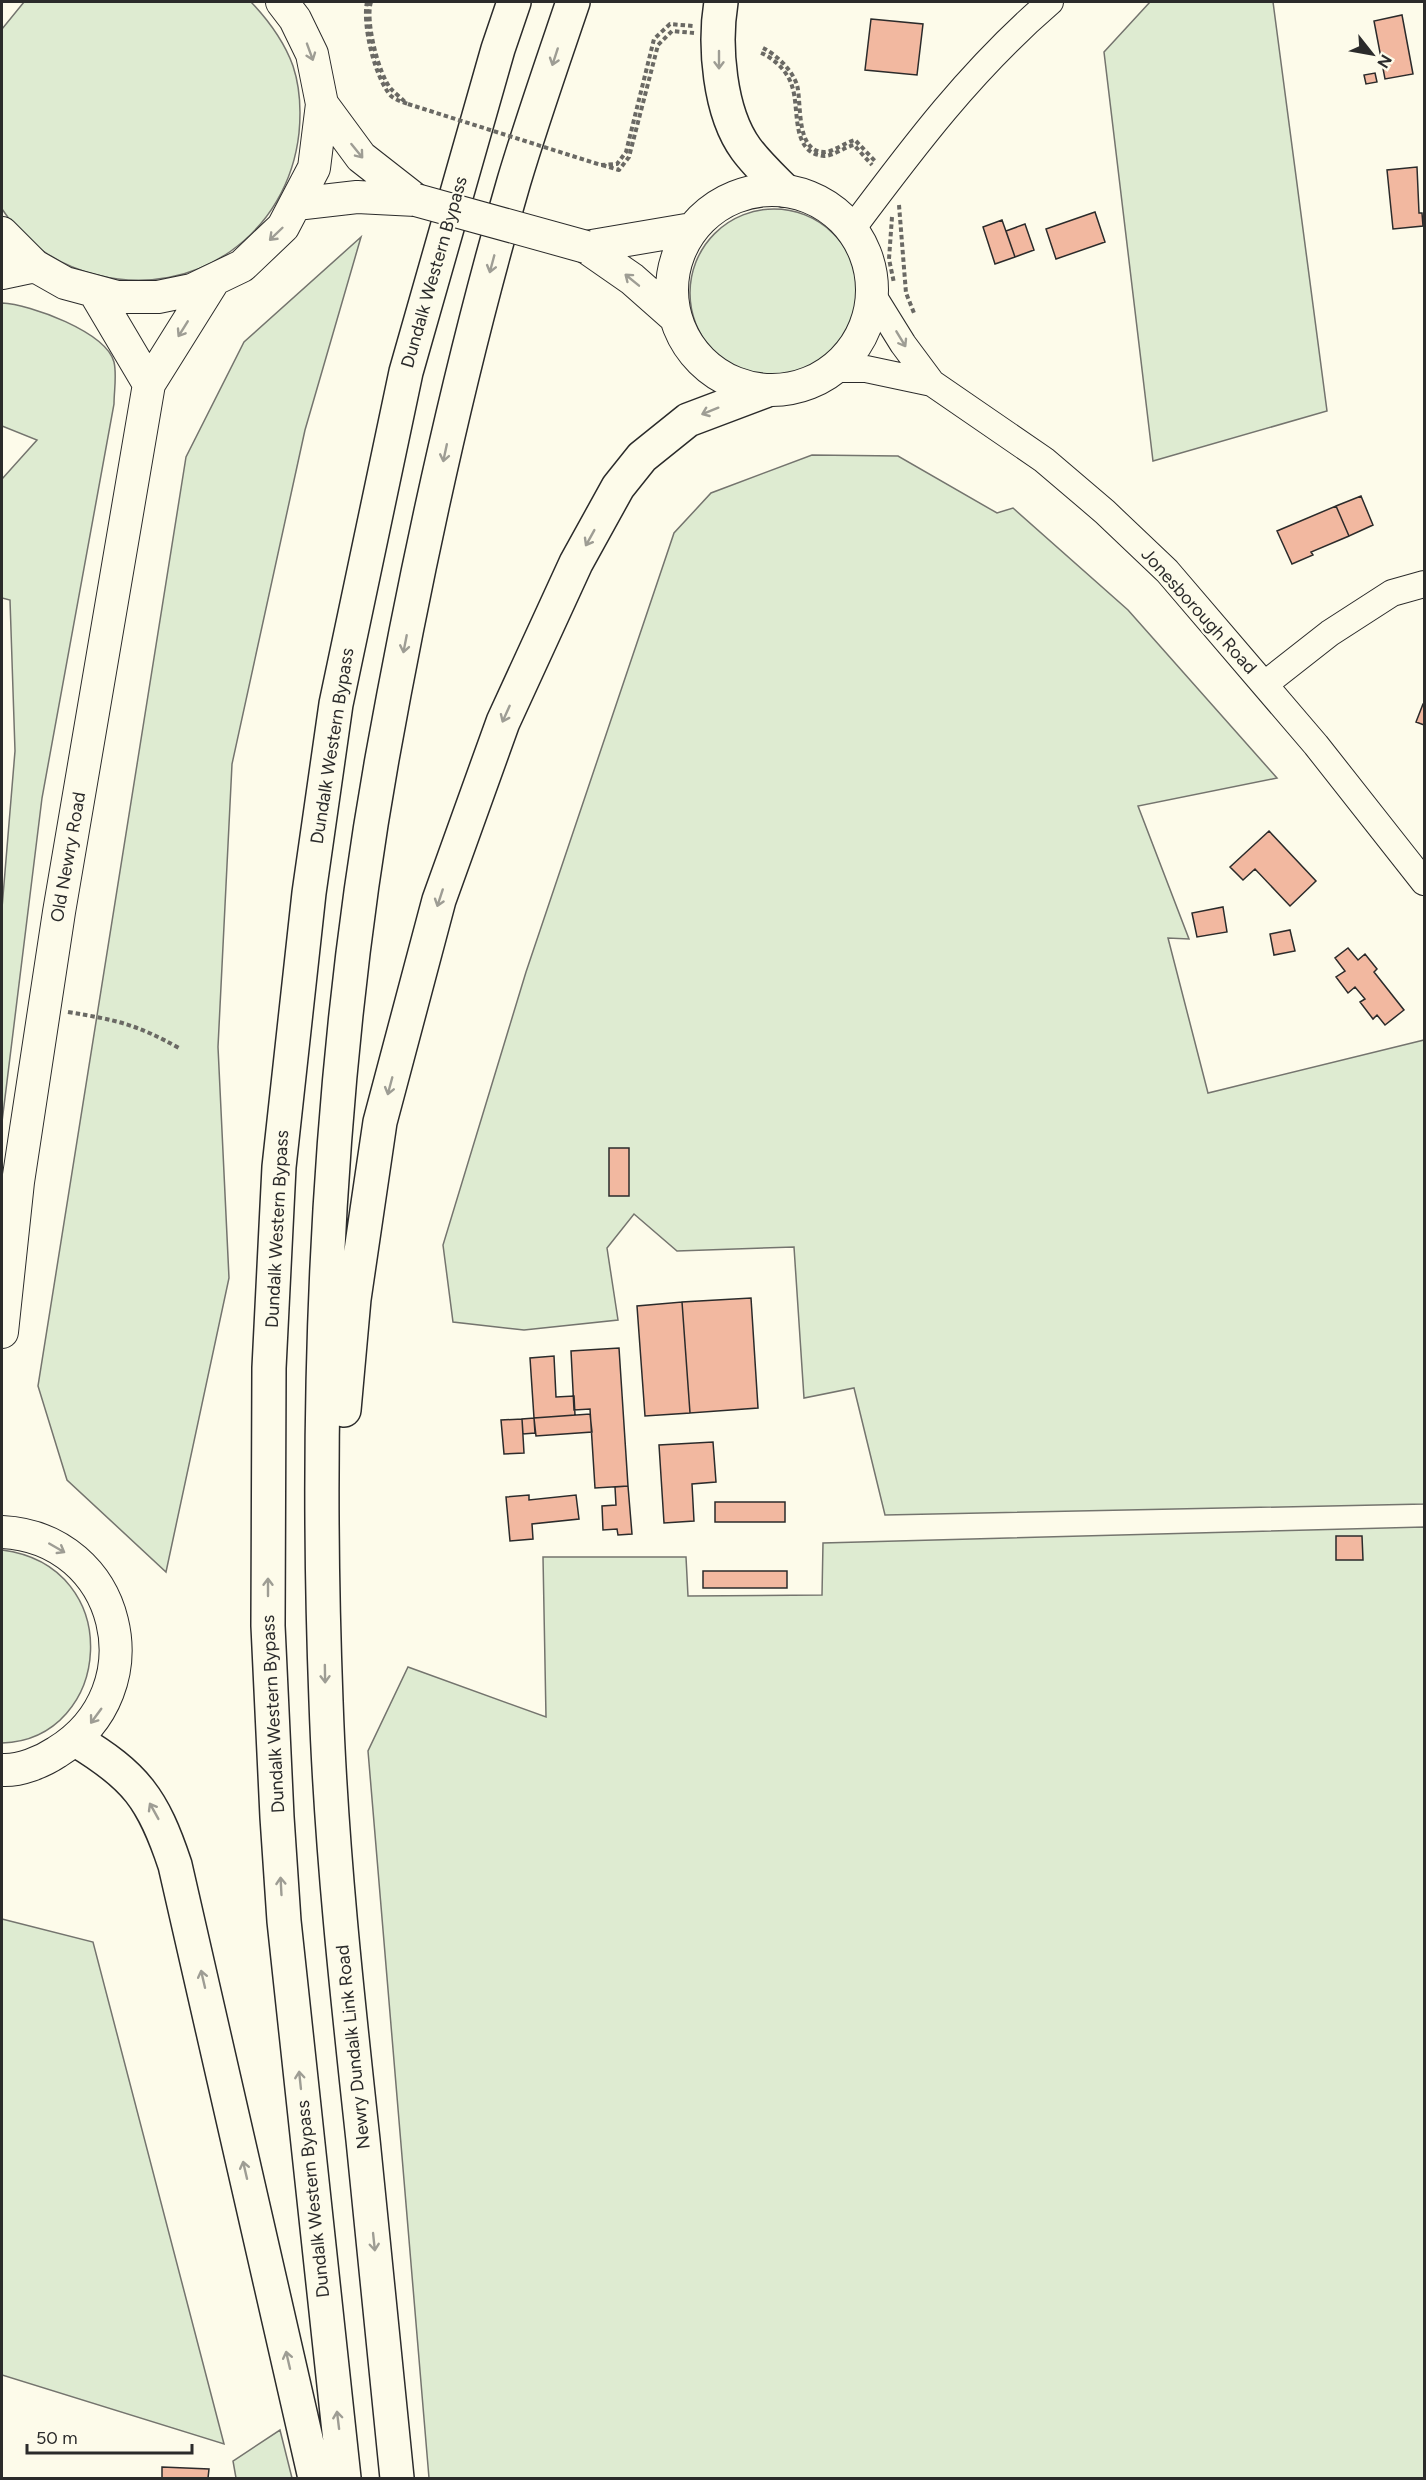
<svg xmlns="http://www.w3.org/2000/svg" width="1426" height="2480" font-family="Figtree,sans-serif">
<rect width="100%" height="100%" fill="#fdfbea"/>
<path fill="#deebd1" stroke="#74746e" stroke-width="1.5" d="M24,2H251C269,21 284,41 293,66C300,87 301,112 299,133C288,234 195,300 97,275C59,266 23,242 2,209V29Z
M1150,2H1273L1327,411L1153,461L1104,52Z
M690 293a84 84 0 1 1 168 0a84 84 0 1 1-168 0Z
M361,237L305,430L232,764L218,1047L229,1278L166,1572L67,1480L38,1386L186,457L244,342Z
M2,303C30,304 106,332 114,362C117,375 114,391 114,404L42,798L2,1122V908L15,751L10,600L2,598V479L37,440L2,426Z
M812,455L898,456L997,513L1013,508L1128,610L1277,778L1138,806L1189,939L1168,938L1208,1093L1424,1040V1504L885,1515L854,1388L804,1398L794,1247L677,1251L634,1214L607,1248L618,1320L524,1330L453,1322L443,1245L526,972L674,533L711,493Z
M1424,1527V2478H429L368,1751L408,1667L546,1717L543,1557H686L688,1596L822,1595L823,1543Z
M2,1550C127,1566 113,1739 2,1743Z
M2,1919L93,1942L224,2444L2,2375Z
M280,2430L292,2478H236L233,2461Z"/>
<path fill="#f2b8a0" stroke="#2b2b2b" stroke-width="1.5" d="M1402,15L1413,74L1385,79L1374,21Z
M871,19L923,24L917,75L865,70Z
M1375,73L1377,82L1366,84L1364,75Z
M1417,167L1419,213H1422L1423,226L1393,229L1387,170Z
M1095,212L1105,242L1056,259L1046,229Z
M1002,220L1015,257L995,264L983,227Z
M1025,224L1034,250L1015,257L1006,231Z
M1361,496L1373,525L1349,536L1336,506Z
M1336,506L1349,536L1311,552L1313,555L1292,564L1277,531Z
M1423,704H1424V725L1416,722Z
M1269,831L1316,881L1290,906L1255,869L1243,880L1230,867Z
M1223,907L1227,932L1197,937L1192,913Z
M1290,930L1295,951L1274,955L1270,934Z
M1348,948L1358,960L1365,954L1377,969L1374,972L1404,1010L1385,1025L1377,1015L1373,1019L1360,1002L1365,999L1355,987L1348,993L1336,977L1345,971L1335,958Z
M609,1148H629V1196H609Z
M751,1298L758,1408L690,1413L682,1302Z
M682,1302L690,1413L645,1416L637,1306Z
M619,1348L628,1486L595,1488L590,1409L574,1410L571,1351Z
M554,1356L556,1397L574,1396L575,1415L534,1418L530,1358Z
M590,1414L592,1432L536,1436L534,1418Z
M534,1418L535,1433L523,1434L522,1419Z
M522,1419L524,1453L504,1454L501,1420Z
M713,1442L716,1482L692,1484L694,1521L664,1523L659,1445Z
M628,1486L632,1534L618,1535L617,1529L603,1530L602,1506L616,1505L615,1487Z
M529,1495V1500L576,1495L579,1519L532,1524L533,1539L510,1541L506,1497Z
M715,1502H785V1522H715Z
M1336,1536H1362L1363,1560H1336Z
M703,1571H787V1588H703Z
M162,2467L209,2469L208,2478H162Z"/>
<g fill="none" stroke-linecap="round" stroke-linejoin="round">
<g stroke="#2b2b2b" stroke-width="28">
<path id="minor" d="M852,229C914,146 971,70 1050,2
M872,294L903,344L932,383L1044,460L1105,512L1167,571L1316,745L1424,882
M835,369H866L932,383
M1265,684L1330,633L1392,593L1424,584"/>
</g>
<g stroke="#2b2b2b" stroke-width="34">
<path id="major" d="M322,104L361,157L416,200
M672 290a100 100 0 1 1 200 0a100 100 0 1 1-200 0Z
M296,204L357,197L416,200
M2,233L35,266L65,283L117,297H158L192,290L242,266L283,227L314,168L322,104L312,54L295,19L282,2
M586,247L632,279L675,317
M586,247L692,229
M2,273L35,266
M94,291L149,384
M2,1332L18,1182L59,912L149,384L214,280
M2,1532C121,1538 158,1690 57,1752C42,1762 20,1771 2,1770"/>
</g>
<g stroke="#2b2b2b" stroke-width="36">
<path id="highway" d="M721,2C714,45 719,112 746,149C757,164 771,177 784,190
M344,1410L354,1299L380,1122L439,900L503,722L576,563L618,487L642,457L688,420L765,391
M76,1740C136,1776 153,1799 175,1865L315,2478
M344,2478L284,1921L277,1817L268,1626L269,1368L279,1167L309,893L336,704L406,372L498,49L514,2
M397,2478C386,2366 375,2253 363,2140C347,1994 331,1848 326,1701C314,1387 327,1068 382,759C417,565 459,370 514,181C532,121 553,61 573,2"/>
</g>
<path stroke="#6a6964" stroke-width="4" stroke-dasharray="4.5 3" stroke-linecap="butt" d="M367,2C362,25 375,78 391,96C396,100 402,102 408,104
M371,2C365,20 378,73 391,89C395,93 401,98 405,102
M763,48C777,55 792,70 797,85C802,103 795,153 825,152C835,151 846,142 855,140L875,161
M761,53C774,58 788,72 792,86C800,109 790,153 824,156C833,156 845,147 854,145L872,165
M601,165L617,164L626,152L654,39L670,24L693,26
M602,165L619,170L629,157L658,45L672,31L694,33
M899,205L906,293L914,313
M892,217L889,259L894,283
M68,1012C116,1020 136,1024 179,1048"/>
<use href="#minor" stroke="#fdfbea" stroke-width="26"/>
<use href="#major" stroke="#fdfbea" stroke-width="32"/>
<use href="#highway" stroke="#fdfbea" stroke-width="33"/>
<g stroke="#2b2b2b" stroke-width="34" stroke-linecap="butt">
<path id="major-bridge" d="M416,200L586,247"/>
</g>
<path stroke="#6a6964" stroke-width="4" stroke-dasharray="4.5 3" stroke-linecap="butt" d="M408,104L601,165"/>
<use href="#major-bridge" stroke="#fdfbea" stroke-width="32"/>
</g>
<defs><path id="oneway-shaft" d="M-6 0H5M1.5-3L5.5 0L1.5 3" fill="none" stroke-width="1.6" stroke-linecap="round" stroke-linejoin="round" transform="scale(1.5)"/></defs>
<g stroke="#9e9d94">
<use href="#oneway-shaft" transform="translate(310 52) rotate(70)"/>
<use href="#oneway-shaft" transform="translate(555 57) rotate(108)"/>
<use href="#oneway-shaft" transform="translate(719 60) rotate(90)"/>
<use href="#oneway-shaft" transform="translate(357 151) rotate(51)"/>
<use href="#oneway-shaft" transform="translate(276 234) rotate(136)"/>
<use href="#oneway-shaft" transform="translate(492 264) rotate(105)"/>
<use href="#oneway-shaft" transform="translate(632 280) rotate(-141)"/>
<use href="#oneway-shaft" transform="translate(183 329) rotate(122)"/>
<use href="#oneway-shaft" transform="translate(901 339) rotate(59)"/>
<use href="#oneway-shaft" transform="translate(710 411) rotate(158)"/>
<use href="#oneway-shaft" transform="translate(445 453) rotate(102)"/>
<use href="#oneway-shaft" transform="translate(590 538) rotate(119)"/>
<use href="#oneway-shaft" transform="translate(405 644) rotate(101)"/>
<use href="#oneway-shaft" transform="translate(506 714) rotate(114)"/>
<use href="#oneway-shaft" transform="translate(440 898) rotate(108)"/>
<use href="#oneway-shaft" transform="translate(390 1086) rotate(105)"/>
<use href="#oneway-shaft" transform="translate(57 1548) rotate(30)"/>
<use href="#oneway-shaft" transform="translate(268 1587) rotate(-90)"/>
<use href="#oneway-shaft" transform="translate(325 1674) rotate(89)"/>
<use href="#oneway-shaft" transform="translate(96 1716) rotate(126)"/>
<use href="#oneway-shaft" transform="translate(154 1811) rotate(-119)"/>
<use href="#oneway-shaft" transform="translate(281 1886) rotate(-93)"/>
<use href="#oneway-shaft" transform="translate(203 1979) rotate(-103)"/>
<use href="#oneway-shaft" transform="translate(300 2080) rotate(-96)"/>
<use href="#oneway-shaft" transform="translate(245 2170) rotate(-103)"/>
<use href="#oneway-shaft" transform="translate(374 2242) rotate(84)"/>
<use href="#oneway-shaft" transform="translate(288 2360) rotate(-103)"/>
<use href="#oneway-shaft" transform="translate(338 2420) rotate(-97)"/>
</g>
<g text-anchor="middle" stroke-width="4.5" stroke-linejoin="round" paint-order="stroke">
<g font-size="18" fill="#2b2b2b" stroke="#fdfbea">
<text transform="translate(434 272) rotate(-74)" y="6">Dundalk Western Bypass</text>
<text transform="translate(1199 611) rotate(48)" y="6">Jonesborough Road</text>
<text transform="translate(332 746) rotate(-81)" y="6">Dundalk Western Bypass</text>
<text transform="translate(68 857) rotate(-80)" y="6">Old Newry Road</text>
<text transform="translate(277 1229) rotate(-87)" y="6">Dundalk Western Bypass</text>
<text transform="translate(273 1714) rotate(-93)" y="6">Dundalk Western Bypass</text>
<text transform="translate(353 2047) rotate(-96)" y="6">Newry Dundalk Link Road</text>
<text transform="translate(313 2199) rotate(-96)" y="6">Dundalk Western Bypass</text>
</g>
</g>
<rect width="1426" height="2480" fill="none" stroke="#2b2b2b" stroke-width="6"/>
<g transform="translate(1372 54) rotate(121)" stroke="#fdfbea" stroke-width="4.5" paint-order="stroke">
<path d="M0-4.5L10 22L0 15L-10 22Z" fill="#2b2b2b"/>
<text y="-9" font-size="16" font-weight="bold" text-anchor="middle" fill="#2b2b2b">N</text>
</g>
<path d="M27 2444v9h165v-9" fill="none" stroke="#2b2b2b" stroke-width="3"/>
<text x="36" y="2444" font-size="18" fill="#2b2b2b" stroke="#fdfbea" stroke-width="4.5" paint-order="stroke">50 m</text>
</svg>
